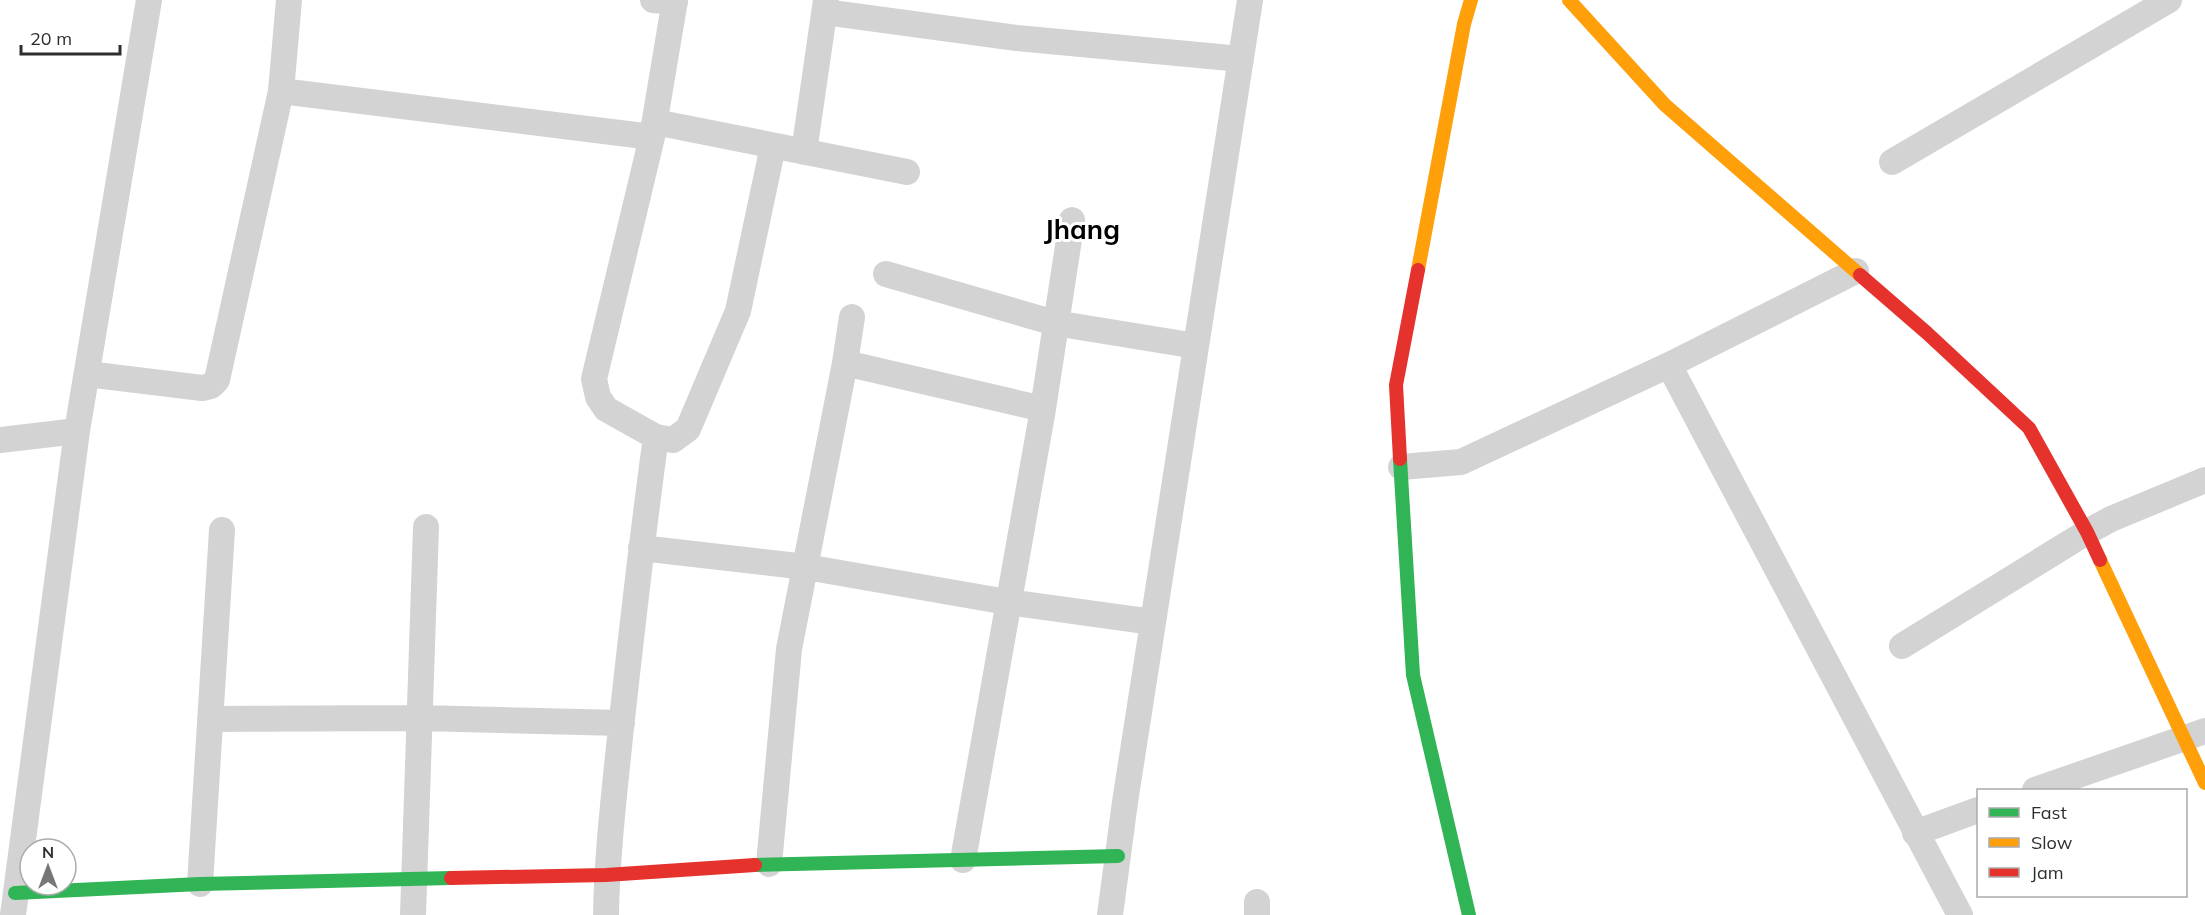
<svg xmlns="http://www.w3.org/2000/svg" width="2205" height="915" font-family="Mulish,sans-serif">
<rect width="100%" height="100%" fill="#fff"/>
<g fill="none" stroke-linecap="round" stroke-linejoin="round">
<path stroke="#d3d3d3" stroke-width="26" d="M653,0L675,2
M675,0L652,137L594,379L598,397L606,409L656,437L673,440L688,429L738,311L773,146
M825,12L1017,38L1241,59
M281,91L652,137
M655,122L907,172
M804,152L826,0
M1892,162L2169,0
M1856,271L1669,365L1960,915
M886,274L1055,323L1196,346
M845,363L1043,409
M87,374L202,388L211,386L217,380L281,91L289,0
M77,431L149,0
M0,440L77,431L13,915
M1401,467L1461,462L1669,365
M641,548L806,567L1007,602L1153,622
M1902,646L2087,532L2111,519L2205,480
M210,719L420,718L622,723
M2035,790L2205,731
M1915,833L1978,810
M963,860L1043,409L1072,220
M769,864L789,649L845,363L852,317
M200,884L222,530
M1257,902V915
M413,915L426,527
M606,915C607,855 614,796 620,737C631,637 642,537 656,437
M1110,915L1125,802L1250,0"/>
<path stroke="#30b455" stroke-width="14" d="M1400,459L1413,675L1469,915
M755,865L1118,856
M15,893L200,884L451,878"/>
<path stroke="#ff9f0a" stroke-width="14" d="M1569,0L1665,105L1860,275
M1418,270L1464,24L1471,0
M2100,560L2205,783"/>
<path stroke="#e5322d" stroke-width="14" d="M1860,275L1927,333L2029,428L2087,532L2100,560
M1400,459L1396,385L1418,270
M451,878L606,875L755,865"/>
</g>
<g text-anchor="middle" stroke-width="6" stroke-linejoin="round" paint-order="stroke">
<g font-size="27" font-weight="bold" fill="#000" stroke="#fff">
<text x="1082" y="239">Jhang</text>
</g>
</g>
<rect x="1977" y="789" width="210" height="108" fill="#ffffff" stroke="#ababab" stroke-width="1.5"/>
<rect x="1989" y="808" width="30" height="9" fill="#30b455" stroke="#ababab" stroke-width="1.5"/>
<text x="2031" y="819" font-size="18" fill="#2e2e2e">Fast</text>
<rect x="1989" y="838" width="30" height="9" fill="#ff9f0a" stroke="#ababab" stroke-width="1.5"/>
<text x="2031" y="849" font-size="18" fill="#2e2e2e">Slow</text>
<rect x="1989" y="868" width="30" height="9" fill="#e5322d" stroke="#ababab" stroke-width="1.5"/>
<text x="2031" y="879" font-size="18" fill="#2e2e2e">Jam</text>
<g transform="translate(48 867)"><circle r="28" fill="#ffffff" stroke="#ababab" stroke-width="1.5"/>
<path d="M0-4.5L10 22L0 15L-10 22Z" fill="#777777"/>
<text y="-9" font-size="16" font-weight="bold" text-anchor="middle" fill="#2e2e2e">N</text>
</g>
<path d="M21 45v9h99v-9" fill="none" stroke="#2e2e2e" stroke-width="3"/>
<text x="30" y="45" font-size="18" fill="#2e2e2e" stroke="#ffffff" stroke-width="4.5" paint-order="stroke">20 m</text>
</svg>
